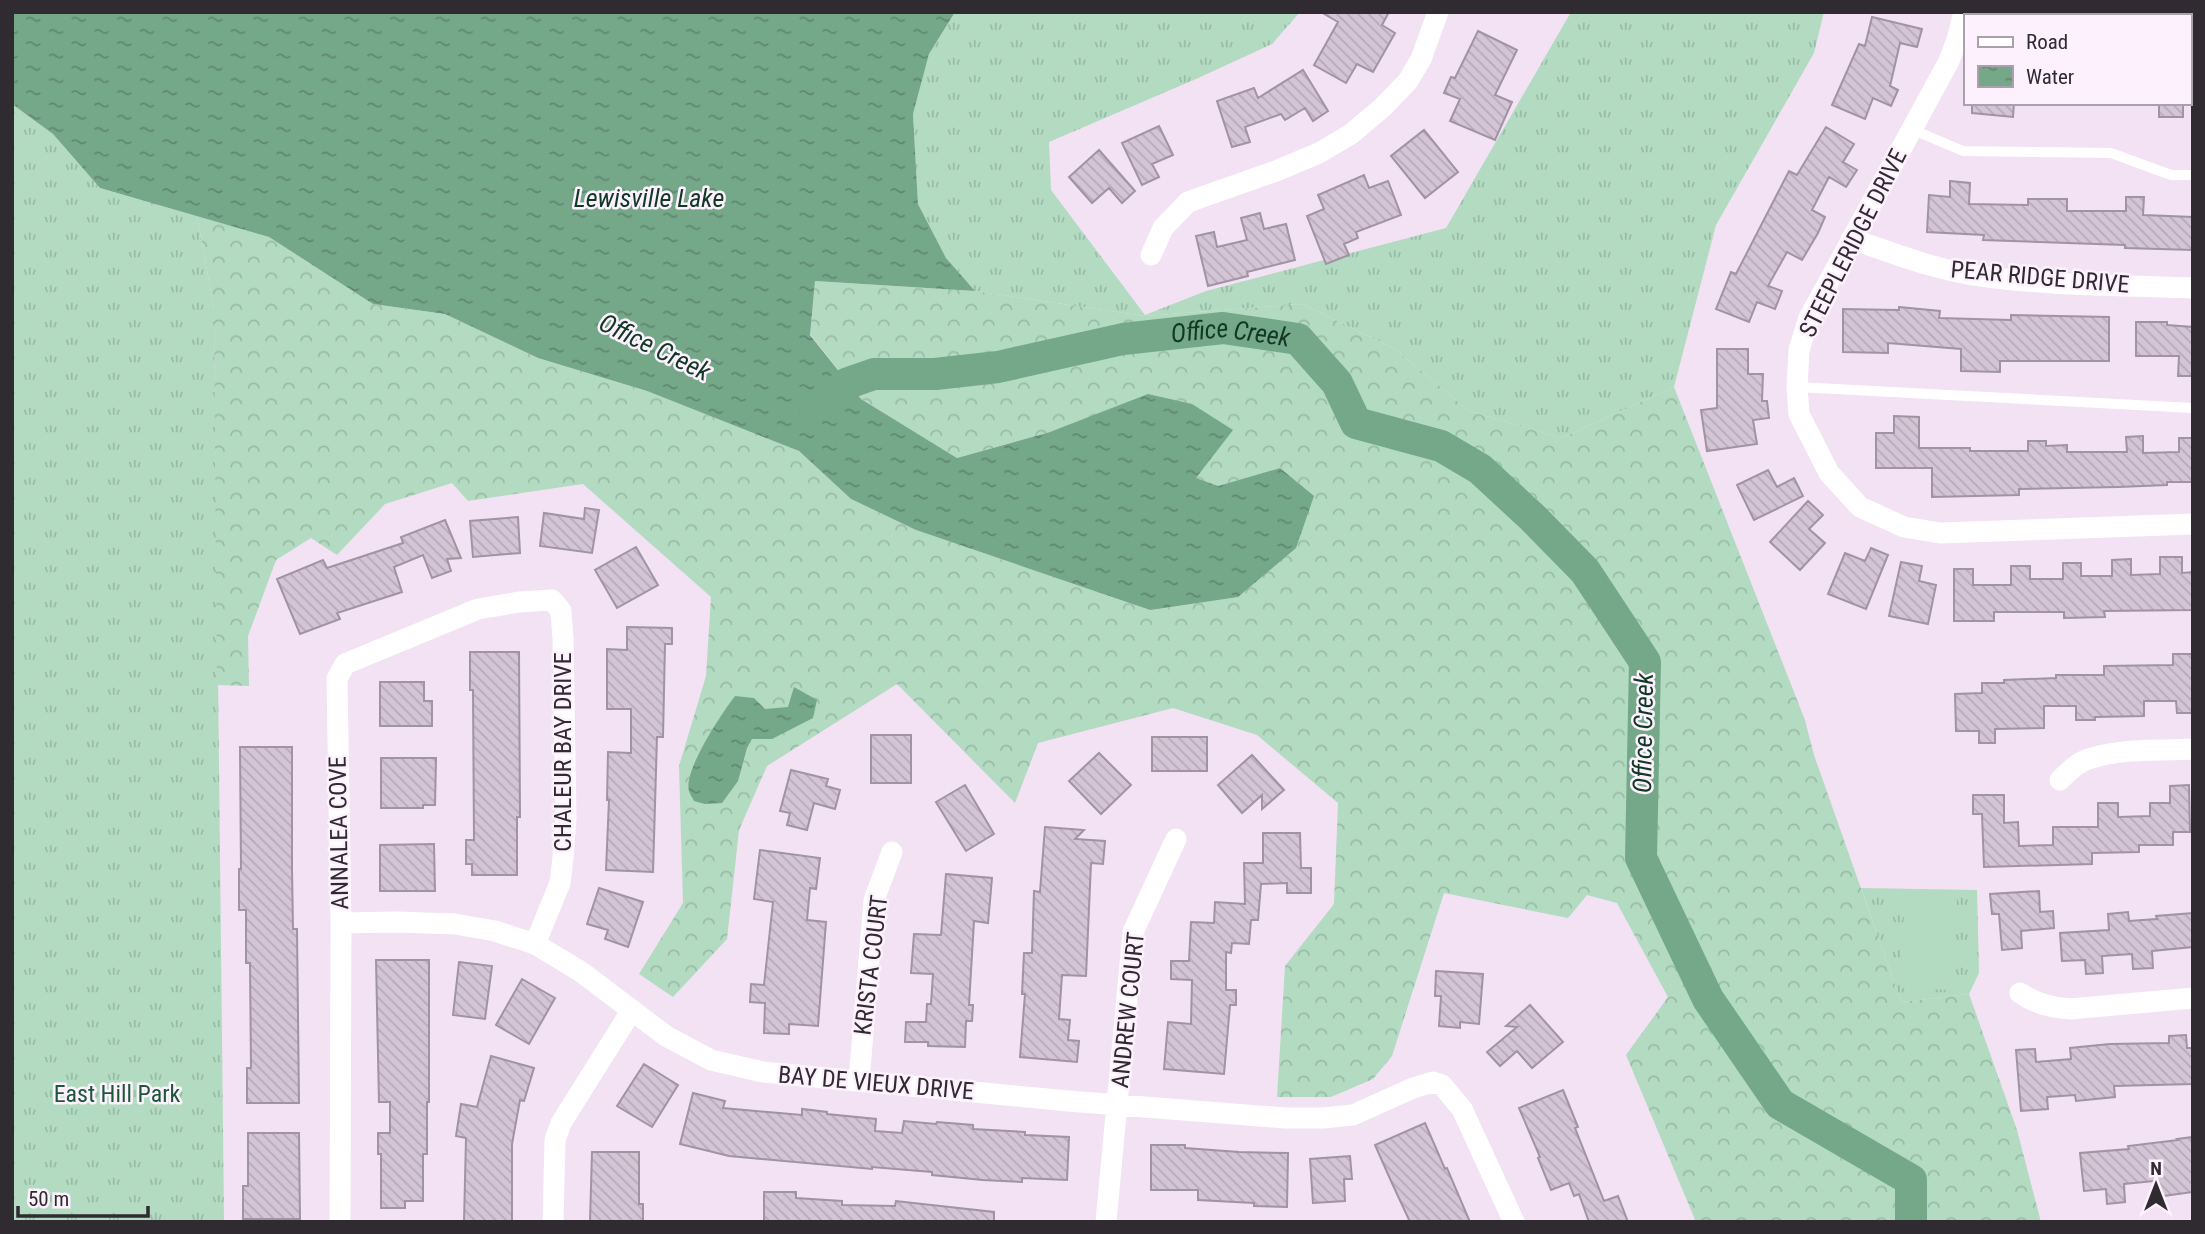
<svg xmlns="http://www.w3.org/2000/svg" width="2205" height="1234" font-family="'Roboto Condensed',sans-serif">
<defs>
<pattern id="grass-tufts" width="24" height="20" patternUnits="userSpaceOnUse" patternTransform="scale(1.75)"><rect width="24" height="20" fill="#b2dbc1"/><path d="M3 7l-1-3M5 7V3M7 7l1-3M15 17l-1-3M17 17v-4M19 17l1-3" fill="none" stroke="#99bca6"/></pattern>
<pattern id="forest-crowns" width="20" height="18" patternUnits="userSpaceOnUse" patternTransform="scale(1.75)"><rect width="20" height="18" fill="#b2dbc1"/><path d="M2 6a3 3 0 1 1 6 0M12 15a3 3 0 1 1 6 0" fill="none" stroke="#99bca6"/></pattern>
<pattern id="water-ripples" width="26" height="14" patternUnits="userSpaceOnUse" patternTransform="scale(1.75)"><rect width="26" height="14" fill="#75a789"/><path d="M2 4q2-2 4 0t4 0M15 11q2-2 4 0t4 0" fill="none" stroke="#608871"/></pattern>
<pattern id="building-back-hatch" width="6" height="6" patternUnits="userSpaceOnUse" patternTransform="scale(1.75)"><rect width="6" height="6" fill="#d4c5d6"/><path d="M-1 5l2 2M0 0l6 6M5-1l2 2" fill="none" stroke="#b6a9b8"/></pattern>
</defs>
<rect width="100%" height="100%" fill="#f2e2f3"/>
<path fill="url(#grass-tufts)" d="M955,12H1300L1272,44L1196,79L1049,142L1051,190L1145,315L1206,291L1446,228L1571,12H1824L1814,53L1716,225L1674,387L1562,438L1469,411L1395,349L1302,304L1144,316L975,291L946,258L918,204L913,114L929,54Z
M12,104L53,134L100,188L197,216L214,308L224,1222H12Z
M1861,888L1977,890L1979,973L1969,994L1901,1002Z"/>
<path fill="url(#forest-crowns)" d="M197,216L269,237L373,304L445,314L538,358L647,391L799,451L851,499L916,530L1150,610L1280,468L1218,486L1050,432L957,458L861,399L810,334L815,281L975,291L1144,316L1302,304L1395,349L1469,411L1562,438L1674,387L1805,720L1814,755L1901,1002L1969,994L2017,1130L2041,1222H1696L1626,1055L1668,997L1617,903L1587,895L1568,918L1444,893L1392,1056L1373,1079L1331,1097H1277L1285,966L1334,904L1338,803L1257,735L1173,708L1038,743L1015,803L897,684L767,766L739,830L727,939L673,997L639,974L683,903L679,766L706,676L711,597L583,484L468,501L452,483L385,504L337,555L311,538L276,560L248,636L249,686L217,685L214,308Z"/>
<path fill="#b2dbc1" d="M1905,895L1957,898L1952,990L1900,988Z"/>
<path fill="url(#water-ripples)" d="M12,12H955L929,54L913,114L918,204L946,258L975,291L815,281L810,335L861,399L957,458L1050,432L1148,394L1192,404L1233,430L1196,478L1218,486L1280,468L1314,496L1296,548L1238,597L1150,610L916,530L851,499L799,451L647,391L538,358L445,314L373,304L269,237L100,188L53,134L12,104Z
M794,687L817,700L813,718L772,739H752L747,748L738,781L722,803L705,804L694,801C693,798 690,795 689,791C683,771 722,713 735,696L754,698L765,709L788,707Z"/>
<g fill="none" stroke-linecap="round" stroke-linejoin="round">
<path stroke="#75a789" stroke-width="32" id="s1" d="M815,407L848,383L874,374H935L998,367L1123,339L1223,328L1298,339L1337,383L1356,423L1441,446L1480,469L1533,518L1585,571L1645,662L1641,858L1708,999L1780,1104L1911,1180V1222"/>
</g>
<path fill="url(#building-back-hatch)" stroke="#a193a2" stroke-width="2" d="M1321,12H1389L1382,25L1395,33L1373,72L1357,64L1346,83L1314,65L1338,22Z
M1872,17L1922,29L1917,47L1900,43L1890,86L1898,90L1891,106L1873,98L1865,119L1832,105L1859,44L1865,46Z
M1478,31L1517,50L1495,95L1512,102L1495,140L1450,121L1460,99L1444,93L1451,77L1455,78Z
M1303,70L1328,111L1313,121L1305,108L1285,120L1281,114L1245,127L1250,142L1232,147L1217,101L1254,88L1258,98Z
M1972,103H2014L2013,117L1972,113Z
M2159,103H2183V117H2159Z
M1159,126L1173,155L1152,164L1159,177L1142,185L1122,143Z
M1826,127L1854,144L1843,162L1857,170L1846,187L1829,177L1812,210L1825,217L1818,233L1802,260L1787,252L1768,286L1782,291L1775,309L1757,302L1749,322L1716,309L1731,272L1736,274L1789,171L1797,175Z
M1424,130L1458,172L1425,198L1391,156Z
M1099,150L1135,191L1122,203L1109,188L1092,203L1069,177Z
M1364,175L1369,188L1388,181L1401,215L1356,232L1358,238L1344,244L1349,255L1326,264L1307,216L1324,209L1318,195Z
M1950,181L1970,183L1969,204L2028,205V199H2067V211H2126V197H2144L2143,215L2193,217V250L2125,248V245L1983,240L1984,235L1927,232L1929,195L1950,197Z
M1260,213L1264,229L1286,224L1295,260L1247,272L1248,276L1208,286L1196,236L1214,232L1217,247L1247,240L1241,218Z
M1899,307L1940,311L1939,318L2011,320V315L2109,317V361H2000V372L1961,371V349L1888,343V353L1843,352V309L1899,310Z
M2136,322H2167V325L2193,327V376H2178L2179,356H2136Z
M1717,349H1748V374H1763L1762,401H1767L1769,418L1753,420L1757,444L1707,451L1701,410L1717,408Z
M1894,416L1919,417V448H1970V451H2028V441H2046V446L2067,445V452H2127L2126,437L2143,436V453L2179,452V438H2193V482H2167V485L2118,487L2019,489V495L1932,497V468H1876V433H1894Z
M1768,470L1777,487L1794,478L1803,496L1754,520L1737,485Z
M1808,501L1823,515L1809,529L1825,543L1800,570L1770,542Z
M585,508L599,510L592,553L540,546L544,513L584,519Z
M518,517L520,553L473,557L470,521Z
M445,520L461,558L447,559L451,571L432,578L423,555L394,567L402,592L337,613L340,619L300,634L277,579L323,560L327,568L403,543L401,537Z
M636,547L658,585L617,608L595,570Z
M1871,548L1888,555L1866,609L1828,594L1845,553L1865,561Z
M2160,557H2182V573L2193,572V610L2104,611L2105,617L2064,618V612H1994V621H1954V569H1973V585H2011V566H2030V579H2063V563H2081V576H2112V560L2131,559V575L2160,574Z
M1901,562L1922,566L1919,581L1936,585L1928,624L1889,616Z
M627,627L672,628V644H665L663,737H657L653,872L606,870L609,800H607L608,752L631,753V709H607V649L627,650Z
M470,652H519L520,817H517V875H472V864H466V840H474L473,690H470Z
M2173,654H2192L2193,713H2177L2176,701H2144V716L2095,717V720H2076V706H2044V728L1995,729V743H1979V731H1956L1955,694L1982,693V683H2004V680L2056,678V675H2104V666L2173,665Z
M380,682H424V701H432V726H380Z
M871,735H911V783H871Z
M1152,737H1207V771H1152Z
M240,747H292V869L293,929H297L299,1103H247V1068H251L250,963H246V910H239V869H241Z
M1099,753L1131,785L1101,814L1069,781Z
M1252,755L1284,790L1262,809V795L1242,813L1218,785Z
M381,758H436L435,805H423V808H381Z
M791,770L828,779L826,786L840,790L835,809L814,803L807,830L787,825L790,813L780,811Z
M965,785L994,834L966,851L936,802Z
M2189,785L2190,832H2173V845H2139V852L2092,853V864L1984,867L1982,814H1973V795H2004V823L2018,822L2019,846L2053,845V827H2098V803H2118V817L2150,816V803H2170V786Z
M1045,827L1084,830L1075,839L1105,841L1103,864L1091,863L1086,976L1062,975L1059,1019L1070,1020L1068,1040L1079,1041L1077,1062L1020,1057L1025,994H1022L1024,953H1032L1034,891L1040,892Z
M1263,833H1300L1301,868H1311V893H1287V883L1261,884L1258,920H1251L1249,944L1232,943L1231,953L1226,952V990H1236V1005H1230L1224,1074L1164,1069L1168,1022L1191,1024L1192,980L1171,979V961H1189L1191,922L1214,923L1215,902L1245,904L1244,863H1263Z
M434,844L435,891H380V845Z
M760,850L820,858L816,889L810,888L807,920L826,922L818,1026L789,1024V1034L764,1033L765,1003L750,1002L751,984L764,985L773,902L754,899Z
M946,874L992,878L988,923L974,921L969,1005H973L972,1021H966L965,1047L928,1046V1042H905L906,1022H926L927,1004H931L933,974L911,973L914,934L941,935Z
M599,888L643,902L628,947L605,939L608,930L587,924Z
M2039,891L2040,912L2053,911L2054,928L2021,931L2022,948L2002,950L1999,914H1992L1990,894Z
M2128,912L2129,921L2157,919L2156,916L2193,913V947L2152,951L2153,968L2133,969L2132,954L2102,956L2103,973L2086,974L2085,960L2062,961L2060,933L2109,930L2108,914Z
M376,960H429V1102H427V1154H423V1201H405V1208H381V1154H378V1133H390V1102H379Z
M459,962L492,966L485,1019L453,1015Z
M1436,971L1483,974L1479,1024L1460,1022V1028L1439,1026L1441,996H1435Z
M522,979L555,998L529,1044L496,1025Z
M1530,1005L1563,1042L1532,1068L1517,1051L1500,1066L1487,1052L1517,1027L1506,1026Z
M2186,1035L2187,1048H2193V1084L2114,1086L2115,1097L2076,1101L2075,1095L2047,1097L2048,1109L2021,1111L2016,1050L2035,1049L2036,1062L2071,1059L2070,1048L2110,1044L2169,1043V1036Z
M491,1056L534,1068L524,1101L520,1100L512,1144V1222H464L466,1138L456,1136L461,1104L477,1107Z
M644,1064L678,1085L652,1127L617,1106Z
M1563,1090L1578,1127L1575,1128L1604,1201L1618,1196L1628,1222H1589L1579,1194L1574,1196L1569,1183L1551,1190L1538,1158L1540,1157L1519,1108Z
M693,1093L725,1101L723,1108L802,1115V1109L827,1112V1114L876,1119L875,1131L902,1133L904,1121L936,1124L937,1122L973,1125V1129L1025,1132V1135L1069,1137L1067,1180L1022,1178V1182L983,1180L932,1175V1172L872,1167V1169L729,1156L680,1144Z
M1425,1123L1445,1169L1447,1168L1470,1222H1410L1391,1181L1375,1145Z
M248,1133H299L300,1219H243V1186H248Z
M2193,1137V1192L2156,1197L2154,1181L2124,1184L2125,1202L2107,1204L2106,1189L2084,1191L2080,1153L2129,1149L2128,1146L2178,1140L2177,1139Z
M1151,1145H1185V1148L1239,1152L1288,1153L1287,1207L1254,1206V1203L1198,1200V1190H1151Z
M592,1152H639V1204H643V1222H590Z
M1350,1156L1352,1179H1344L1345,1201L1313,1203L1310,1159Z
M764,1192H796V1198L842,1201V1205L895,1206L896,1201L994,1212V1222H764Z"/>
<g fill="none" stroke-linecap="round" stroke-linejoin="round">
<path stroke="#fff" stroke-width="10" d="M1911,129L1963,151L2111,153L2171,175H2193
M1797,387L2193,408"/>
<path stroke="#fff" stroke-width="21" d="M1964,12L1957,40L1949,61L1809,318L1799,350L1797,387L1799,414L1829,473L1860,507L1904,527L1940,533L2193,524
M2189,27H2193
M1851,239C1891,252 1932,269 1974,275C2046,286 2120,285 2193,288
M1151,255L1163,228L1188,202L1276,171L1319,153L1351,134L1383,107L1408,81L1421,59L1438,12
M2060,780C2069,771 2079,761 2092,758C2123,748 2160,751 2193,749
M341,923L397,922L455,924L495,931L535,944L580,971L666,1036L711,1060L763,1072L1068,1101L1285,1118H1323L1353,1115L1413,1088L1433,1082L1442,1085L1462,1109L1514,1222
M2020,993C2036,1004 2051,1008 2070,1009L2193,998
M859,1081L874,900L892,852
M340,1222L341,923L337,679L345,664L478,609L519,602L552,600L561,611L563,638L566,818L563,858L560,883L535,944
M553,1222L555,1140L561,1123L632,1010
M1106,1222L1133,932L1176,839"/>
</g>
<g text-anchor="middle" stroke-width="5" stroke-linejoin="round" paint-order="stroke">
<g font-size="24" fill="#302a31" stroke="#fdf1fe">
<text transform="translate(1853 243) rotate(-63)" y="8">STEEPLERIDGE DRIVE</text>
<text transform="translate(2040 277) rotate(5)" y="8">PEAR RIDGE DRIVE</text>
<text transform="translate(563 752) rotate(-90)" y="8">CHALEUR BAY DRIVE</text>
<text transform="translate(339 833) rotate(-91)" y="8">ANNALEA COVE</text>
<text transform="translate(871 965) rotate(-83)" y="8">KRISTA COURT</text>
<text transform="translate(1128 1010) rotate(-84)" y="8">ANDREW COURT</text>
<text transform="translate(876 1083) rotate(5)" y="8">BAY DE VIEUX DRIVE</text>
</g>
<g font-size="24" fill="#1b5739" stroke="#fdf1fe">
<text x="117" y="1102">East Hill Park</text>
</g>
<g font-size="26" font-style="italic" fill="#103924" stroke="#fdf1fe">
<text x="649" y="207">Lewisville Lake</text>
<text dy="9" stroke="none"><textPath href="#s1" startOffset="429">Office Creek</textPath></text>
<text transform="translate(655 347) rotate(26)" y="9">Office Creek</text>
<text transform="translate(1643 733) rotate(-89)" y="9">Office Creek</text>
</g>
</g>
<rect width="2205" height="1234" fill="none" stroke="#302a31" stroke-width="28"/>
<rect x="1964" y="14" width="228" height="91" fill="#fdf1fe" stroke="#aba1ac" stroke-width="2"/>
<rect x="1978" y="37" width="35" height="10" fill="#ffffff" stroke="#aba1ac" stroke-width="2"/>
<text x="2026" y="49" font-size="21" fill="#302a31">Road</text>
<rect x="1978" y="66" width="35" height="21" fill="url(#water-ripples)" stroke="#aba1ac" stroke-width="2"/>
<text x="2026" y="84" font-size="21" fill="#302a31">Water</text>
<g transform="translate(2156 1185)" stroke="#fdf1fe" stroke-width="5" paint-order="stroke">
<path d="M0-5L12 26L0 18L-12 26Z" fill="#302a31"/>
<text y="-10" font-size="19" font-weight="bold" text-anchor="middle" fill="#302a31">N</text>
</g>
<path d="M18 1206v10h130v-10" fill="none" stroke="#302a31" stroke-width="3.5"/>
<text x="28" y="1206" font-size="21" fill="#302a31" stroke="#fdf1fe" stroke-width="5" paint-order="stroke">50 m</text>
</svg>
